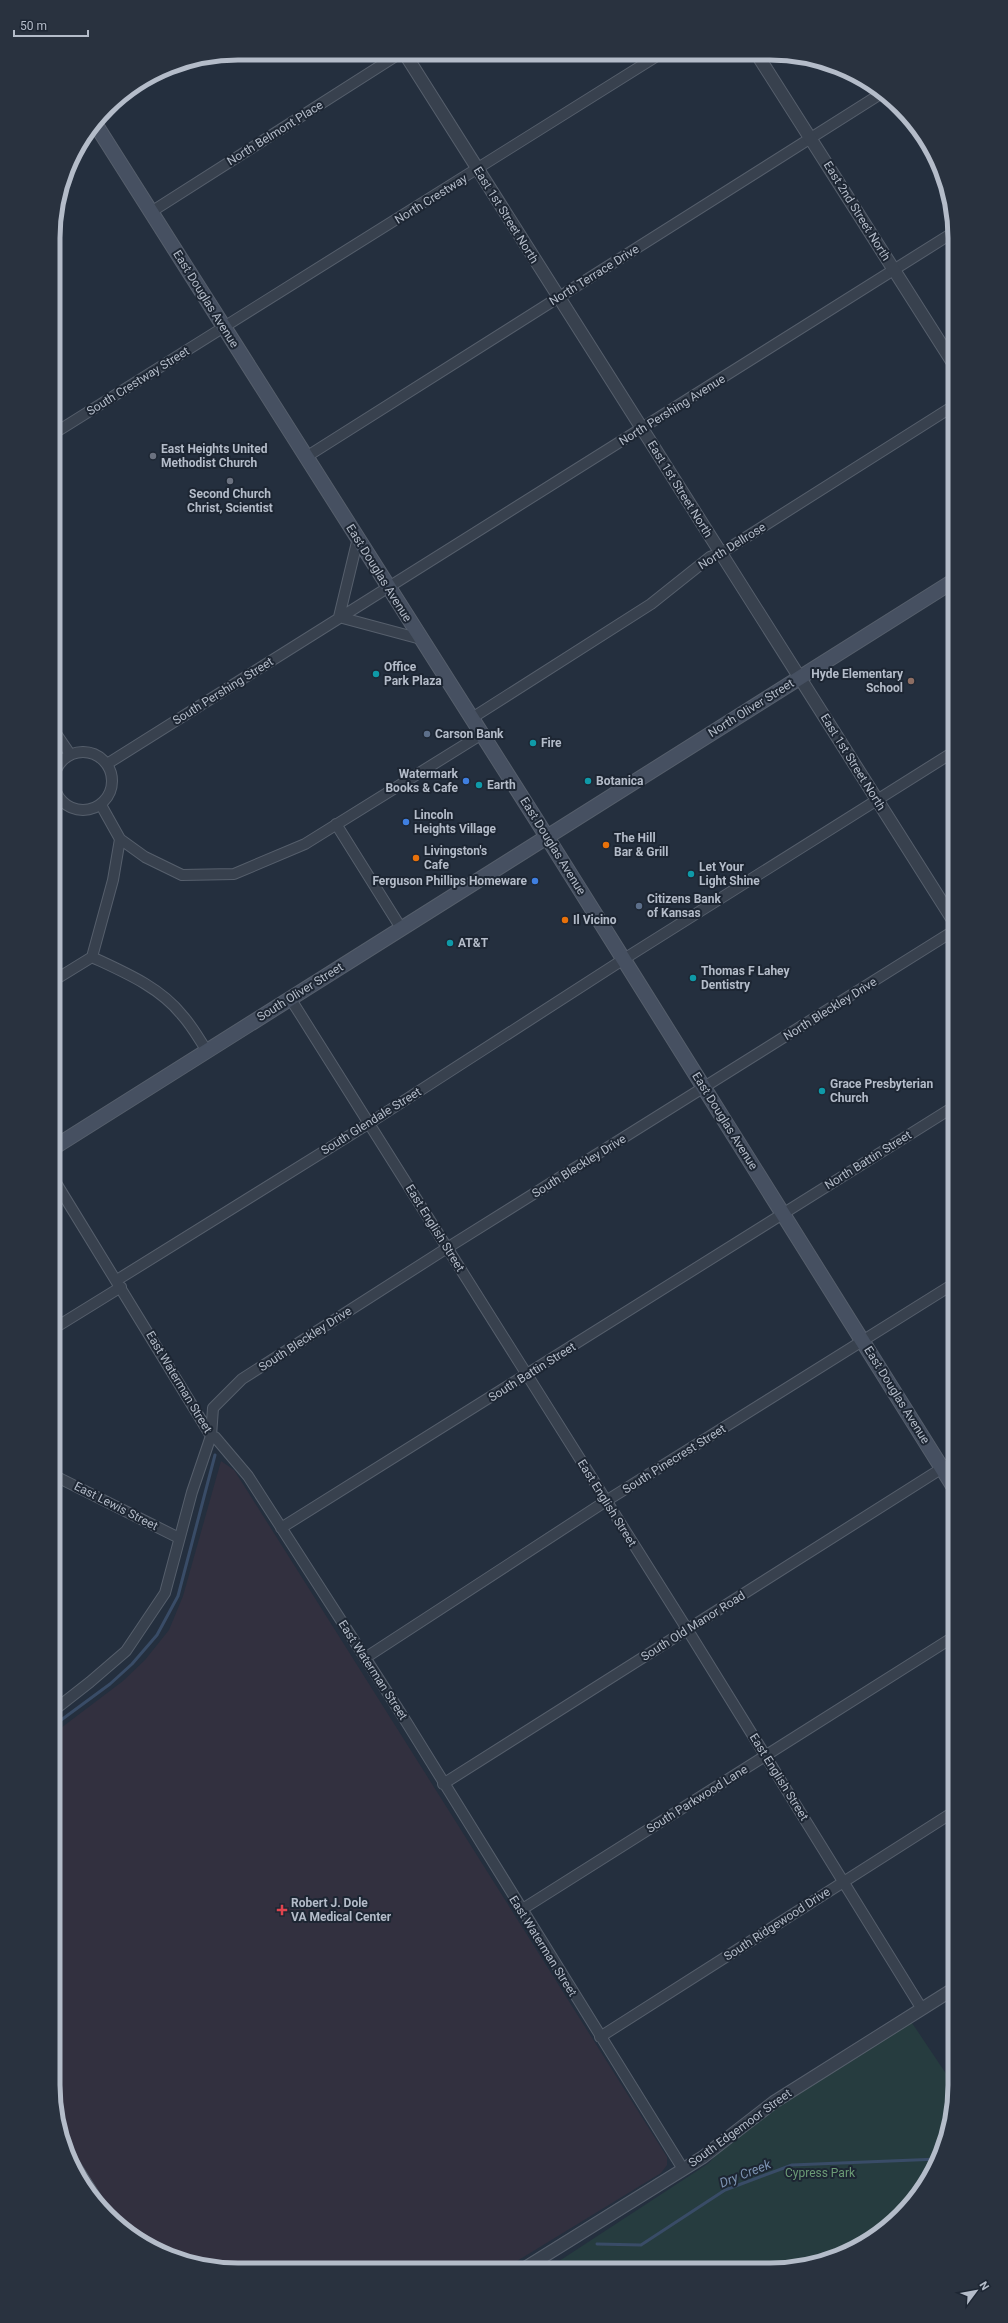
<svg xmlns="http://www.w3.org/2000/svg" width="1008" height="2323" font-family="Roboto,sans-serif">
<rect width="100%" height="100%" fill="#242f3e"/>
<path fill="#32303f" d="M221,1461L234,1470L243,1484L667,2157V2165L661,2173L517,2261L500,2268L202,2266L156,2251L117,2223L59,2130L53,2085V1734L123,1681L145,1660L169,1630L183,1596Z"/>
<path fill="#263c3f" d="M908,2017L955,2087V2097L941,2156L909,2207L863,2245L818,2264L770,2270L547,2269L709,2163L745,2123Z"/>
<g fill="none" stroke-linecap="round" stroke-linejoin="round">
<path stroke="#394c67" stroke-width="3" d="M53,1726L110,1684L132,1664L157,1635L178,1596L215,1455
M597,2244L641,2245L725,2190L792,2165L939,2159"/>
<g stroke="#565f6c" stroke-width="12">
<path id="minor" d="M151,212L399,54
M53,434L657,56
M306,457L882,93
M358,538L339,617L421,639
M472,718L651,604L710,557L721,553L955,405
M53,729L70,754
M54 781a29 29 0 1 1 58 0a29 29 0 1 1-58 0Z
M107,764L954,232
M101,805L120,839
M336,824L401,928
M92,957C124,972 160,987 182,1015C192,1026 199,1039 207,1051
M53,981L92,957L113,880L120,839L145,857L182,875L234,874L305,844L482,734
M290,998L687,1629L922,2009
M53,1178L211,1436L215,1437L248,1476L402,1715L683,2169
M117,1280L368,1124L624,959L955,751
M53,1329L121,1287
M53,1475L179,1538
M281,1528L955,1106
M365,1658L606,1501L955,1283
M53,1711L90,1682L126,1651L165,1593L192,1492L211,1436L213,1408L242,1379L447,1248L955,930
M443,1784L955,1460
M521,1910L955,1636
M600,2037L955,1811"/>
</g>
<g stroke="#565f6c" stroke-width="14">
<path id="tertiary" d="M405,54L955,923
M758,56L955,366
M525,2268L703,2157L774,2102L955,1988"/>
</g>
<g stroke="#565f6c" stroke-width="16">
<path id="secondary" d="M96,125L537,821L955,1489
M53,1148L955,580
M71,2162L97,2203"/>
</g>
<use href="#minor" stroke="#38414e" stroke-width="10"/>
<use href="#tertiary" stroke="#38414e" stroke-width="12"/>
<use href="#secondary" stroke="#465061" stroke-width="14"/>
</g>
<g fill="#6b7280" stroke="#1d2633" stroke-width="1.5">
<circle cx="153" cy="456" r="4"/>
<circle cx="230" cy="481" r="4"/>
</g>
<g fill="#0f9aa8" stroke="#1d2633" stroke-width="1.5">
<circle cx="376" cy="674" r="4"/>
<circle cx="533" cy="743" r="4"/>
<circle cx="588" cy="781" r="4"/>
<circle cx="479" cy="785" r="4"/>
<circle cx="691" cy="874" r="4"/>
<circle cx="450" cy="943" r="4"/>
<circle cx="693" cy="978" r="4"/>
<circle cx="822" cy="1091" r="4"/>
</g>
<circle fill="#8d6e63" stroke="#1d2633" stroke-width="1.5" cx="911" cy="681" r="4"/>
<g fill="#5c6f8a" stroke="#1d2633" stroke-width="1.5">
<circle cx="427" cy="734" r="4"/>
<circle cx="639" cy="906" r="4"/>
</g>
<g fill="#3f7fe0" stroke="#1d2633" stroke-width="1.5">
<circle cx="466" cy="781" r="4"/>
<circle cx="406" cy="822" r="4"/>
<circle cx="535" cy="881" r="4"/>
</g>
<g fill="#e8710a" stroke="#1d2633" stroke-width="1.5">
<circle cx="606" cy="845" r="4"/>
<circle cx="416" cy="858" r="4"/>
<circle cx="565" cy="920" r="4"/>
</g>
<path fill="#e0444e" stroke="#1d2633" stroke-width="1.5" d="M280 1904h4v4h4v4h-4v4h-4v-4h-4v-4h4z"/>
<g text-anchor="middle" stroke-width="4" stroke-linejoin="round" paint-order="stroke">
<g font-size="12" fill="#b4bcc9" stroke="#1d2633">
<text transform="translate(275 133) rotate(-32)" y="4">North Belmont Place</text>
<text transform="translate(431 199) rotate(-32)" y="4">North Crestway</text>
<text transform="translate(857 211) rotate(58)" y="4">East 2nd Street North</text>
<text transform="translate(506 215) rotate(58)" y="4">East 1st Street North</text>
<text transform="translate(594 275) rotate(-32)" y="4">North Terrace Drive</text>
<text transform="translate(206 299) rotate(58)" y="4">East Douglas Avenue</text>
<text transform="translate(138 381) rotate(-32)" y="4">South Crestway Street</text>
<text transform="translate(672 410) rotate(-32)" y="4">North Pershing Avenue</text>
<text transform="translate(680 489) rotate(58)" y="4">East 1st Street North</text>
<text transform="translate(732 546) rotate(-32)" y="4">North Dellrose</text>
<text transform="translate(379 573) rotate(58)" y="4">East Douglas Avenue</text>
<text transform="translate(223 691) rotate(-32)" y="4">South Pershing Street</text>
<text transform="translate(751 708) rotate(-32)" y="4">North Oliver Street</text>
<text transform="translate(853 762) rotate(58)" y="4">East 1st Street North</text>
<text transform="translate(553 846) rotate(58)" y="4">East Douglas Avenue</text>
<text transform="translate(300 992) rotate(-32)" y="4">South Oliver Street</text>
<text transform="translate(830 1009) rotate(-32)" y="4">North Bleckley Drive</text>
<text transform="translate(371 1121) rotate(-32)" y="4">South Glendale Street</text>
<text transform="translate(725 1121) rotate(58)" y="4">East Douglas Avenue</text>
<text transform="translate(868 1160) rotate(-32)" y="4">North Battin Street</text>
<text transform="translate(579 1166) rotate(-32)" y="4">South Bleckley Drive</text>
<text transform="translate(435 1228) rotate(58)" y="4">East English Street</text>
<text transform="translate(305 1339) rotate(-33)" y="4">South Bleckley Drive</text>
<text transform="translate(532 1372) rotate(-32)" y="4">South Battin Street</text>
<text transform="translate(179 1382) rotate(59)" y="4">East Waterman Street</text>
<text transform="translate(897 1395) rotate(58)" y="4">East Douglas Avenue</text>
<text transform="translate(674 1459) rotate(-32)" y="4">South Pinecrest Street</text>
<text transform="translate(607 1503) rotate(58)" y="4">East English Street</text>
<text transform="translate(116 1506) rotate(27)" y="4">East Lewis Street</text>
<text transform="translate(693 1626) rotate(-32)" y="4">South Old Manor Road</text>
<text transform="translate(373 1670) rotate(57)" y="4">East Waterman Street</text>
<text transform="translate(779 1777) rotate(58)" y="4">East English Street</text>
<text transform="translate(697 1799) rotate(-32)" y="4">South Parkwood Lane</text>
<text transform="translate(777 1924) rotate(-33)" y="4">South Ridgewood Drive</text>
<text transform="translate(543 1946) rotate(58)" y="4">East Waterman Street</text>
<text transform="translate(740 2128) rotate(-36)" y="4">South Edgemoor Street</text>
</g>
<g font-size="12" font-weight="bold" fill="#b4bcc9" stroke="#1d2633" text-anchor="start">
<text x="161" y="453">East Heights United<tspan x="161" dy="14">Methodist Church</tspan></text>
<text x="230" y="498" text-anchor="middle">Second Church<tspan x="230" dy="14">Christ, Scientist</tspan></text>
<text x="384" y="671">Office<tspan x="384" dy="14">Park Plaza</tspan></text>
<text x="903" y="678" text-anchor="end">Hyde Elementary<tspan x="903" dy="14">School</tspan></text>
<text x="435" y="738">Carson Bank</text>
<text x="541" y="747">Fire</text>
<text x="458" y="778" text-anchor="end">Watermark<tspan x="458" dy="14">Books &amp; Cafe</tspan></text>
<text x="596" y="785">Botanica</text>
<text x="487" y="789">Earth</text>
<text x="414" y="819">Lincoln<tspan x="414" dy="14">Heights Village</tspan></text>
<text x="614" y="842">The Hill<tspan x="614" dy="14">Bar &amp; Grill</tspan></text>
<text x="424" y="855">Livingston's<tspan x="424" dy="14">Cafe</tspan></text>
<text x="699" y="871">Let Your<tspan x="699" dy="14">Light Shine</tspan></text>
<text x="527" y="885" text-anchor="end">Ferguson Phillips Homeware</text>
<text x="647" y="903">Citizens Bank<tspan x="647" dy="14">of Kansas</tspan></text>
<text x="573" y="924">Il Vicino</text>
<text x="458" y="947">AT&amp;T</text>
<text x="701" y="975">Thomas F Lahey<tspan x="701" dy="14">Dentistry</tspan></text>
<text x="830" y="1088">Grace Presbyterian<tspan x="830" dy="14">Church</tspan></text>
<text x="291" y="1907">Robert J. Dole<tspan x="291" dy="14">VA Medical Center</tspan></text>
</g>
<g font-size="12" fill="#6b9a76" stroke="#1d2633">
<text x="820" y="2177">Cypress Park</text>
</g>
<g font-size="13" font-style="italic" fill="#7c92b1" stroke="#1d2633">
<text transform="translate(745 2173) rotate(-22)" y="5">Dry Creek</text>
</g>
</g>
<path d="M0 0H1008V2323H0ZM238 60H770A178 178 0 0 1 948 238V2085A178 178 0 0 1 770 2263H238A178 178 0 0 1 60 2085V238A178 178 0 0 1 238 60Z" fill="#29323f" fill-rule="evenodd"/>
<path fill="none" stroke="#b4bcc9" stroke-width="5" d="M238 60H770A178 178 0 0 1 948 238V2085A178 178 0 0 1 770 2263H238A178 178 0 0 1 60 2085V238A178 178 0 0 1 238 60Z"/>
<g transform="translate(976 2291) rotate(58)" stroke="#1d2633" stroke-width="3" paint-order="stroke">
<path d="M0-3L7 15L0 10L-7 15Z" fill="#b4bcc9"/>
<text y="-6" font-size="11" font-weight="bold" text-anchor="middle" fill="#b4bcc9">N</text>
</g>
<path d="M14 30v6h74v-6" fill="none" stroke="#b4bcc9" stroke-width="2"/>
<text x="20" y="30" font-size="12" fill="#b4bcc9" stroke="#1d2633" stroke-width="3" paint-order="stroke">50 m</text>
</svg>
